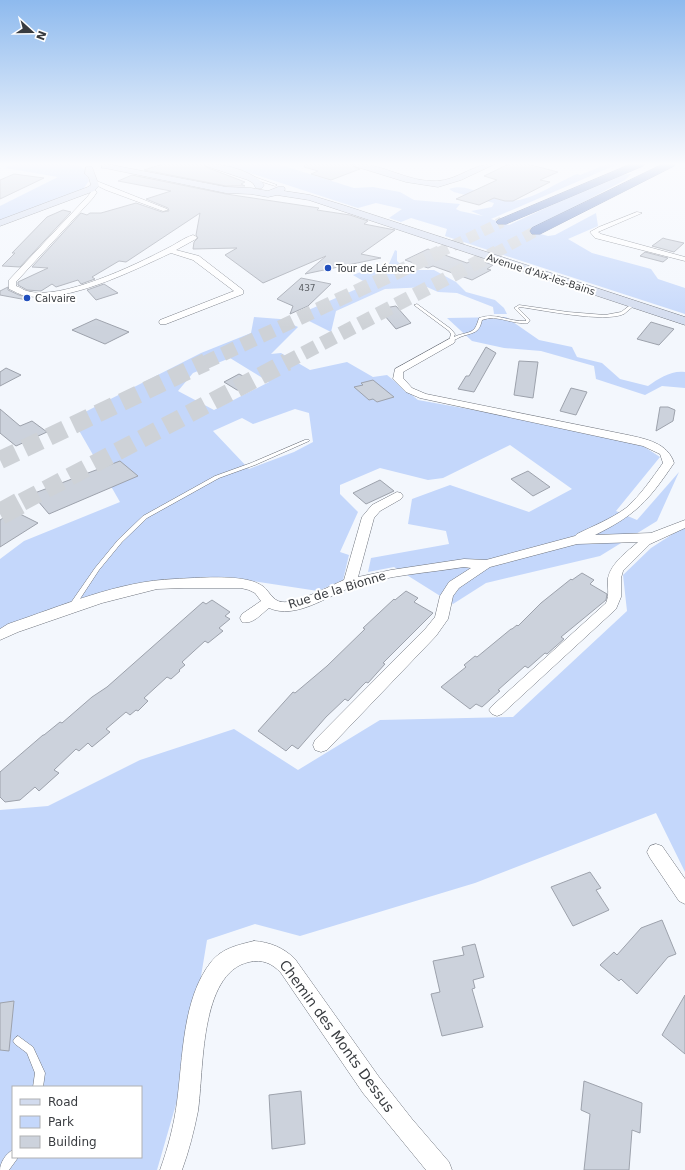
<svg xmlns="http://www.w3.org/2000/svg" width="685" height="1170" font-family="'DejaVu Sans',sans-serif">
<rect width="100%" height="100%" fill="#f3f7fd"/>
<path fill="#c4d7fb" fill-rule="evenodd" d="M15,164L77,165L85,169L89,181L84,188L80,191L0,220V206L58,177L5,168Z
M222,164H278L354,188L373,187L400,192L414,200L460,204L456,209L460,211L483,216L471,211L492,207L494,203L454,192L449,189C469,181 491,202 511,201C533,200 557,182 577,174L580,175L607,164H618L491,219L509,225L576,194L620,175L631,174L625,180L529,231L548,236L555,235L596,213L598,226L568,239L592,253L651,269L658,279L685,288V314L445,236L447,229L411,218L401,222L389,218L402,209L376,203L358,208Z
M395,250L397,251V261L407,270H434L456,282L466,292L495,300L504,308L507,314H494L493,307L457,293L438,292L427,287L385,289L336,311L331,332L297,315L368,284L353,275L361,272L376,270L389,264Z
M254,317L280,319L298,327L271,354L281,353L310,370L347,362L373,377L387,375L418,400L540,422L643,446L660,457L616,511L637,520L679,472L657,521L600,556L486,583L453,604L394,567L368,572L371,558L449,544L446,531L408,524L412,499L450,485L529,512L572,489L510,445L443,478L428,480L380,468L340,485V494L358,512L340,552L349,555L343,580L318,591L245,580L161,581L0,630V559L24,541L120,502L73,420L85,412L201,353L251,333ZM230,358L269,382L214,410L178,391L193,373ZM295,409L309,413L313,442L294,452L249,469L213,431L242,418L253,424Z
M506,317L539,340L572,347L577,357L602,363L620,379L648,386C659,378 672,370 685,372V388L662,386L645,395L596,379L594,366L541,351L504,348L472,341L447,318Z
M685,526V872L656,813L475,883L300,936L255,924L207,940L185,1073L157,1170H0V810L48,806L140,760L234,729L298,770L380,720L513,717L627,611L623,575L651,548ZM13,1087H141V1157H13Z"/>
<path fill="#ccd2dc" stroke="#9da2ac" d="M163,164H204L206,167L245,182L241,184L245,186H226L144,170Z
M305,164H352L354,167L360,169L331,180L311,174L318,171L304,167Z
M509,164H527L558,172L540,180L550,182L513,201H505L494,198L479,205L456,199L497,180L484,176Z
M14,174L44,178L0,199V180Z
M132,175L226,194L319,208L317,210L350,215L368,221L364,224L395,230L361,254L381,258L305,274L326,256L263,283L225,255L237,248L193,249L194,242L198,238L196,235L200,213L126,262L119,261L92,277L95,279L81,284L78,280L56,287L52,284L41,291L27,290L18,285V282L48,268L32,267L81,213L87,215L90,213H101L136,203L162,212L169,211L168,208L146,199L171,191L118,181Z
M63,210L71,212L20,267L2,266L15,253H12L47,217Z
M663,238L666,239L684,243L674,252L652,246Z
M428,249L467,263L475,259L493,265L487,269L491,270L472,280L433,266L428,268L405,260Z
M645,252L668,258L663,262L640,256Z
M301,278L331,284L308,306L290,314L293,306L277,299Z
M104,284L118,293L96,300L87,290Z
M8,287V290L19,295L30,298L27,300L0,295V291Z
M396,306L411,323L396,329L379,309Z
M96,319L129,332L105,344L72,330Z
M651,322L674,329L659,345L637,339Z
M486,347L496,353L474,392L458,389L466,376H469Z
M519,361L538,362L533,398L514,395Z
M6,368L21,375L0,386V372Z
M239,374L247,378L245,390H237L224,382Z
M373,380L394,397L377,402L373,399L369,400L354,387L363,385L361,383Z
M571,388L587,392L576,415L560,411Z
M660,407H668L675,410L673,421L656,431Z
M0,409L20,426L32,421L47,432L16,446L0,433Z
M120,461L138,476L49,514L32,494Z
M528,471L550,487L533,496L511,479Z
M380,480L394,491L366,504L353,493Z
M14,511L38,523L0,547V520Z
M582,573L594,580L590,584L607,594L606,600L561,637L564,639L547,654L545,653L528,668L525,666L498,690L500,691L482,707L476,704L470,709L441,687L466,667L464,665L475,656L477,657L511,629H512L517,625L518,626L541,603L571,579L572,580Z
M406,591L418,598L414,602L433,613L383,663L385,664L368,683L366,682L362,686L348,701L345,699L326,717L298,749L292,745L286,751L258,731L293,692L295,693L327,666L365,629L363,628L394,599L395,600Z
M212,600L230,612L225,616L230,619L219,628L223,631L208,643L205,641L182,662L185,665L179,670L180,671L171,679L167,677L144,698L148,701L138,711L136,710L130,715L126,712L106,729L110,732L92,747L88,743L79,751L76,749L54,770L59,773L39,791L35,787L20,800L5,802L0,797V772L43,735H44L60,722L62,723L92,697L107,687L203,602L206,604Z
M590,872L601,888L596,890L609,910L573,926L551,887Z
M662,920L676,954L668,957L637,994L621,979L619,981L600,965L614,952L617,955L641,928Z
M475,944L484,977L473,980L475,988L472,989L483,1027L442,1036L431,994L440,992L433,961L464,955L462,947Z
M685,995V1054L662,1035Z
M14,1001L9,1051L0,1050V1003Z
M584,1081L642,1103L640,1133L632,1130L629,1170H584L590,1114L581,1110Z
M301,1091L305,1144L272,1149L269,1095Z"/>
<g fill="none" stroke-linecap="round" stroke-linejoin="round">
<path stroke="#ced2d7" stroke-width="11" stroke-dasharray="11 5.5" stroke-linecap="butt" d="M438,253L502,222
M495,253L536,231"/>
<path stroke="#ced2d7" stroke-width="14" stroke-dasharray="14 7" stroke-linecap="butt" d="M204,363L440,252
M285,363L497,252"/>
<path stroke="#ced2d7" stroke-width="18" stroke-dasharray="18 9" stroke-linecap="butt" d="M0,460L206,362
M22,502L287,362"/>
<path stroke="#ced2d7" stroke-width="22" stroke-dasharray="22 11" stroke-linecap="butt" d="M0,514L24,501"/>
<g stroke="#6f747d" stroke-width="1">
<path id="lane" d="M250,176H252L277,185L275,186L250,178Z
M633,303L636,304C632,307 628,311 624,314C605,323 542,310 520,307L518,308L530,320L528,323C513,325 497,314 482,320C479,333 475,332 463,336C459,337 455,340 451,342L449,341L451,334L449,331L414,305L417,304L451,329L455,334L454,337C461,333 471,334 475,328C477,325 478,321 479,318C496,312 508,322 526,321V320L514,308L519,305L568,312L605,315L621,312Z
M305,440H309V441L255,465L219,478L147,518L122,542L99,570L74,608H70L69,606L70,604L95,568L118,540L143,516L215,476L251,463Z
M18,1036L33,1047L45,1073L43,1087H33L35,1073L27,1053L15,1044L13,1041L15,1038Z
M13,1150V1157H17V1159L9,1170H0C0,1163 6,1153 13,1150Z"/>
</g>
<g stroke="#6f747d" stroke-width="1">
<path id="street" d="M94,180L167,209L168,210L163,211L106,190L92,183L91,182Z
M91,187L97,192L93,198L16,282V286C20,287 23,290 27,291C61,301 135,265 166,249C175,245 183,238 193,235L197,237L196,239L176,250L199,256L243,290V294L166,324H160L159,322L160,320L234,291L193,260L171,253C132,271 69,303 26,296C20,295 14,291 9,289V280L88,196L91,192L88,189Z
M637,212L642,213L598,232L601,234L685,257V261L595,238L590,232L599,227Z
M451,338L454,339L455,341L454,343L403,372V378L412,388L426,394L628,435C646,439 668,443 674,463C649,500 636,515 595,535L651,533L685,520V528L650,544L623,571L621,578V597L616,609L502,714L497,716L492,714L489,710L492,706L606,603C610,594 607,586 608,578C611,563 628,551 638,542L577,544L490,567L459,588L453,596L448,619L436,636L327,750L321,752L315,750L313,745L315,740L426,628L435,617L440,596L449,582L471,568L464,567C427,573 388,575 352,587C327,596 296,620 269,608C261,614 253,625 242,622L240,618L242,614L261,601L255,593L249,590L241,588H184L157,589L102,603L18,632L0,640V629L8,624C62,606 118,581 175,579C196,578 241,574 259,584C269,588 271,601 282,602C296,604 330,586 344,580L362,517L372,505L397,492L401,493L403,496L401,499L380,511L374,518L358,577L391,570L464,559L486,560L575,536L577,534C593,526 611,519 626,508C641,495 652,478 663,463L660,454L643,446L420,398L406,392L393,379L395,369Z
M656,844L662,846L685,879V904L679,901L650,858L647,852L650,846Z
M254,941C270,942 284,948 295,959L379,1077L412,1119L449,1162L452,1170H426L363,1093L281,973C272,963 262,959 249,962C199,973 204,1071 198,1111C194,1131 189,1151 182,1170H160C168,1148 174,1125 177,1102C183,1058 182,999 211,962C222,948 238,945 254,941Z"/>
</g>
<g stroke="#6f747d" stroke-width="1">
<path id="secondary" d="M102,164H106L226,187L251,188L268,191L278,187H284L285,189L284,191L310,195L346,206L685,317V325L309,200L277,195L268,197L251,194L226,193L105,168H102Z
M205,164C222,163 254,171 264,185L262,188H256L253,183L248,180L206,166Z
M353,164C381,162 408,183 437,181C458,180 474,163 495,164L461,180L438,187L406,182L354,166Z
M86,167H92L99,186L94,191L0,226V220L88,187L91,185L89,178L85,174Z"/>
</g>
<g stroke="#586d98" stroke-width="1">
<path id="highway" d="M631,164H644L643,166L506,224H498L496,222L498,220Z
M663,164H675L674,166L540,234H532L530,231L532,228Z"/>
</g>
<use href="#lane" fill="#fff" fill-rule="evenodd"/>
<use href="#street" fill="#fff" fill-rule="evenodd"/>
<use href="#secondary" fill="#d2dbee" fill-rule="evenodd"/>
<use href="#highway" fill="#6988c7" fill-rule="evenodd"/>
</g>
<linearGradient id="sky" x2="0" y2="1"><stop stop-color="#8ebaee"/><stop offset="0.5" stop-color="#fafbfe"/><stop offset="1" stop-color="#fafbfe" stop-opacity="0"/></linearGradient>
<rect width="685" height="328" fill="url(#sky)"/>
<g fill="#214fbd" stroke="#fff" stroke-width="1.5">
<circle cx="328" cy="268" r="4"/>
<circle cx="27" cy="298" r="4"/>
</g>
<g text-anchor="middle" stroke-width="4" stroke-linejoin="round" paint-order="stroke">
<g font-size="9" fill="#5e6267">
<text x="307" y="291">437</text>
</g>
<g font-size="10" fill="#393c40" stroke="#fff" text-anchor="start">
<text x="336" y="272">Tour de Lémenc</text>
<text x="35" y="302">Calvaire</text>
</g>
<g font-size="10" fill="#393c40" stroke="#fff">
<text transform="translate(541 274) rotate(18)" y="4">Avenue d'Aix-les-Bains</text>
</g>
<g font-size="12" fill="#393c40" stroke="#fff">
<text transform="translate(337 590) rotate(-17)" y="4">Rue de la Bionne</text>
</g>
<g font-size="14" fill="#393c40" stroke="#fff">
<text transform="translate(337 1036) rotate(54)" y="5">Chemin des Monts Dessus</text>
</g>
</g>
<rect x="12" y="1086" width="130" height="72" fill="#ffffff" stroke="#b0b1b3"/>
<rect x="20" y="1099" width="20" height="6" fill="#d2dbee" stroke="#b0b1b3"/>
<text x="48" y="1106" font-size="12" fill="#393c40">Road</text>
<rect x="20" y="1116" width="20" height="12" fill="#c4d7fb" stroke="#b0b1b3"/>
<text x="48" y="1126" font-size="12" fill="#393c40">Park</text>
<rect x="20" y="1136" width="20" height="12" fill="#ccd2dc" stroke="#b0b1b3"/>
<text x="48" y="1146" font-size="12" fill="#393c40">Building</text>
<g transform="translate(32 32) rotate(111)" stroke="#ffffff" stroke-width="3" paint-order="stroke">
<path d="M0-3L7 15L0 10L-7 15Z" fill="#393c40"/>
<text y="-6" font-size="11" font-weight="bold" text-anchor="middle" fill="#393c40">N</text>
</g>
</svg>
